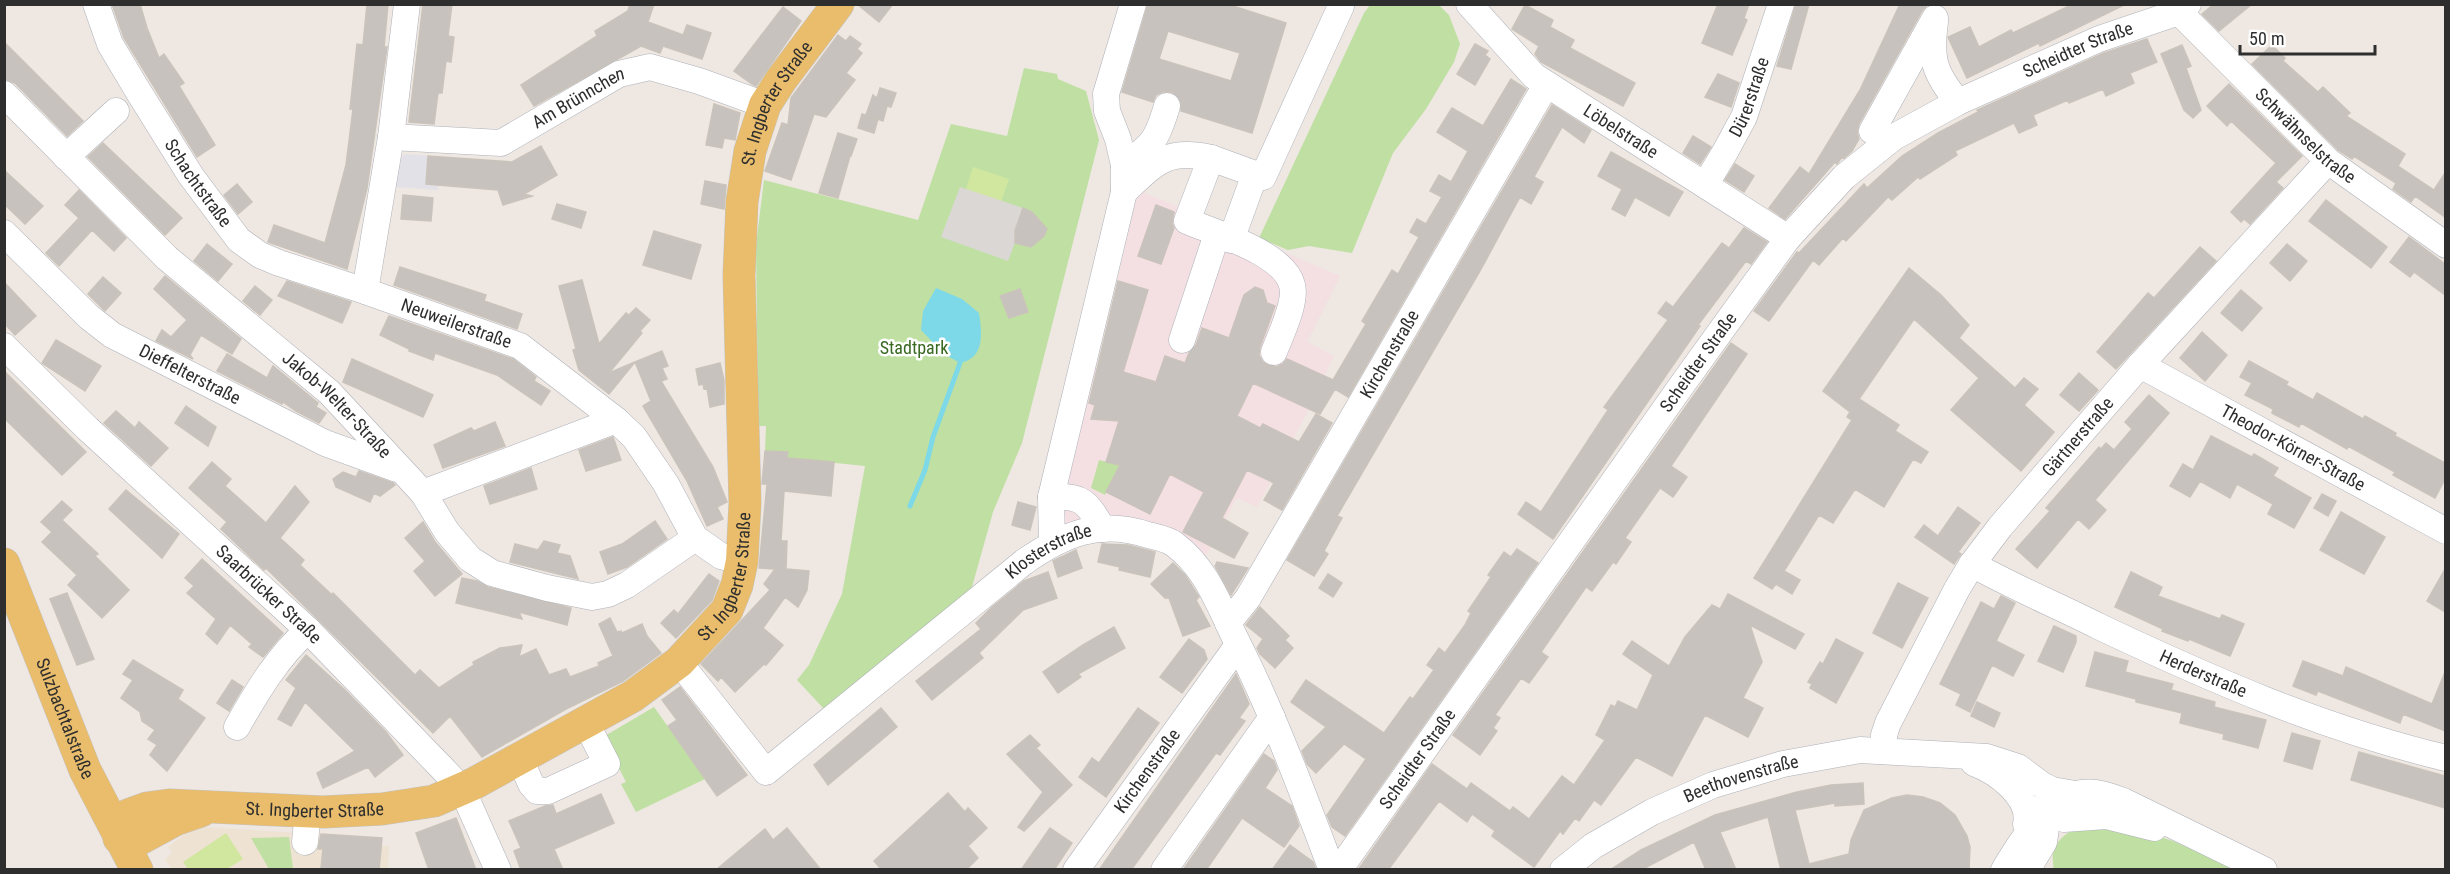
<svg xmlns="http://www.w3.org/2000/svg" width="2450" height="874" font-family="'Roboto Condensed',sans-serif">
<rect width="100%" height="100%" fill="#eee7e2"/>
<path fill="#e2e1e7" d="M405,154L441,157L438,190L396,187L399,160Z"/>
<path fill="#eee2d3" d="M202,827L382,838L381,846H389L388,869L172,870L165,859L172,853L168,847L185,834Z"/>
<path fill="#f4e0e3" d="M1138,190L1340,276L1307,342L1334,356L1309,409L1257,507L1237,498L1206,556L1181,536L1065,526L1058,519L1091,366L1122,375L1148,291L1117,281Z"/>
<path fill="#bfe0a2" d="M1370,5H1439L1449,15L1460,44L1454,62L1426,109L1393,153L1352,253L1309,246L1288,250L1259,238L1364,13Z
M1024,68L1057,74L1058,79L1086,91L1099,140L1022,443L993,512L970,594L824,709L797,680L809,665L842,594L865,466L787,458V452L765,451L766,426H759L758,406L756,245L764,180L918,220L951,124L1007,136Z
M1099,460L1120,465L1105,495L1091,488Z
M654,707L705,779L636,812L621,784L626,782L603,737Z
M2090,823L2148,833L2173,841L2236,869H2053C2054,865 2052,859 2053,854C2056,837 2075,827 2090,823Z
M289,837L293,869H269L251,838Z"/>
<path fill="#d1e79f" d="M973,167L1009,179L1001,202L966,189Z
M226,833L243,859L227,869H188L183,862Z"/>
<path fill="#dad7d4" d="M960,187L1023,208L1015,231V243L1008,261L941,237Z"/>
<path fill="#7dd8e8" d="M936,288L962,299L979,313C982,333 985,358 960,363L944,354L921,330L923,311Z"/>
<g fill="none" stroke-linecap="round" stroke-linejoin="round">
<path stroke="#7dd8e8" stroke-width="5" d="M910,506L925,470L933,437L960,363"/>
</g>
<path fill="#c7c2bd" stroke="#cac3bb" stroke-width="1.5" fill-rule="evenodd" d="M112,4H140L147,28L159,58L164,54L184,83L179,86L215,145L197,157L124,38Z
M367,4H388L384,47H387L367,188L347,269L268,242L274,225L325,243L346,165L353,109H350L357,44L363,45Z
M423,4H452L448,36L454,37L451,62L446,61L442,93H438L434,124L409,122Z
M630,4H654L648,22L683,35L687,25L711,33L702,59L663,46L660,53L641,46L534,106L521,85L597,36L595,31L628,11Z
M857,4H893L879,22Z
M1148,4H1227L1286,23L1252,133L1181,111V102L1172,92H1163L1156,95L1153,102L1122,92ZM1168,31L1240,53L1231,81L1159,59Z
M1718,4H1749L1744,18L1747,20L1732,55L1702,43Z
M1796,4H1809L1791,69L1777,66Z
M1900,4H1928L1922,11L1859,124L1857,132L1859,139L1852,151L1844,158L1842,157L1837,164L1835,162L1785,219L1769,208L1800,167L1809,174L1860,90Z
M2073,4H2126L2040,46L2039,43L1967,78L1948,37L1970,27L1979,47L2011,30L2013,33Z
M2214,4H2252L2219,31L2202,14Z
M1525,5L1553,20L1550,27L1574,40L1570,48L1635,83L1623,106L1541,62L1535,54L1539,46L1512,29Z
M783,7L801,21L756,86L752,84L734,71Z
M838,35L846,41L850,36L861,44L857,49L862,53L846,73L855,80L826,117L814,114L791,180L765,171L782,123L788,125L791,98Z
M2147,39L2157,62L2130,73L2134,83L2106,96L2103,89L2069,103L2068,100L2033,115L2037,125L2019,133L2014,123L1955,151L1957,155L1920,179L1918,177L1892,200L1888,197L1846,241L1843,238L1819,265L1813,260L1769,321L1754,311L1797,252L1799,253L1864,184L1867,188L1902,156L1938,133L1978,112L1977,110L2104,53Z
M4,42L83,121L67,136L15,83L4,79Z
M1475,44L1488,51L1485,55L1490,59L1475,85L1457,74Z
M2182,45L2191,66L2186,68L2201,110L2193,118L2184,110L2161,54Z
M2272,45L2285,58L2283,61L2318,92L2323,87L2350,113L2346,116L2405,154L2398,166L2434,190L2445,173V217L2415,196L2411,202L2393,189L2396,183L2354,156L2352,159L2338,150L2252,64Z
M1718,74L1739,83L1731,107L1705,97Z
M1511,79L1526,89L1348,397L1335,389L1320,414L1253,383L1237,416L1260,428L1263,424L1299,442L1316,414L1332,423L1282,510L1264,500L1274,483L1247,470L1222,518L1248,533L1234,558L1183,532L1204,492L1170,474L1150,514L1106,492L1120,465L1106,462L1119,421L1091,419L1095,405L1089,403L1118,281L1148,290L1123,372L1156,382L1165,356L1185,363L1189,353L1196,345L1202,328L1229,338L1244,295L1255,287L1263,290L1267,303L1275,306L1260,347L1259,355L1263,362L1276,367L1283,364L1287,359L1333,380L1366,324L1362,321L1392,270L1398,274L1419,237L1410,232L1417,219L1426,224L1442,197L1430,191L1439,175L1451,182L1468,151L1437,132L1452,108L1483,126Z
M2229,84L2302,156L2276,182L2283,188L2250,224L2244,219L2241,222L2231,212L2276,163L2231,121L2227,126L2207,106Z
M880,88L896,93L891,107L887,106L883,121L866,115L873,95L877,98Z
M714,104L740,113L735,140L724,138L722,148L706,145Z
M1552,105L1591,130L1584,143L1562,127L1534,177L1543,182L1531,204L1520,197L1480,271L1337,516L1342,518L1324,551L1328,554L1314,576L1287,560Z
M862,114L878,119L874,133L858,128Z
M838,133L857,139L851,156H850L838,198L819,193Z
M1693,136L1711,147L1700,164L1683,153Z
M103,143L182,218L165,235L88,157Z
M541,146L557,175L524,194L532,196L503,205L498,190L426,184L428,156L512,162Z
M1611,152L1683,192L1669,216L1635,197L1625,216L1612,209L1622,189L1598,176Z
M1735,164L1754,176L1744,192L1725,180Z
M4,170L43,206L25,224L4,204Z
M705,181L726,185L724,209L701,204Z
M237,184L252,202L238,214L224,195Z
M79,190L126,238L114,251L92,230L59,266L46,253L79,218L65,205Z
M403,195L433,198L431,221L401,219Z
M2326,200L2387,247L2371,268L2309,221Z
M557,204L586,212L581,228L552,219Z
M1156,205L1174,212L1172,223L1174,228L1161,264L1138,256Z
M1023,208L1032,212L1047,229L1044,236L1031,247L1015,243V231Z
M1744,228L1767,242L1751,264L1746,261L1698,325L1700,326L1553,539L1518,514L1526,502L1541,512L1608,410L1604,407L1668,320L1658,313L1666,302L1673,307L1722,243L1729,248Z
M654,231L701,245L691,279L643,265Z
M2409,237L2445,264V295L2414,272L2410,277L2390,262Z
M207,244L232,264L218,281L194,261Z
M2287,244L2307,261L2290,281L2270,263Z
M2200,247L2216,261L2116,369L2097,352L2148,293L2154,298Z
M400,267L486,295L484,301L522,314L517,329L394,285Z
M1909,268L1941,295L1969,325L1959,338L2015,388L2024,378L2038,389L2024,405L2054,432L2021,471L1951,410L1979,378L1914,319L1859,399L1899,425L1895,431L1928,452L1921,463L1913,459L1884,507L1855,489L1833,523L1819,515L1784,571L1800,580L1792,594L1776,584L1772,589L1754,578L1852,420L1847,417L1850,412L1823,391Z
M165,276L241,339L232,354L201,335L190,355L193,359L156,341L162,330L171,337L187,320L154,289Z
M103,277L121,293L105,311L88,294Z
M582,280L599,344L626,313L629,315L636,308L650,320L640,331L642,333L609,373L635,362L609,394L579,370L573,350L576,349L559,286Z
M287,281L351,302L342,323L278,296Z
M4,282L36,316L15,335L4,323Z
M255,286L272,300L260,315L243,301Z
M1020,289L1028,312L1009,318L1000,296Z
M2241,290L2262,308L2242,331L2221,313Z
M389,316L513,359L536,377L534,381L550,391L541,405L497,375L435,353L433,360L409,351V349L380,335Z
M2202,332L2227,355L2205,381L2180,358Z
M56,340L101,366L85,391L42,363Z
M1731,343L1747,354L1671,466L1687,477L1673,497L1660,488L1625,538L1631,542L1616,564L1613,562L1592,591L1586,587L1541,652L1548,657L1529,683L1521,678L1495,715L1500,718L1493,728L1497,731L1480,755L1453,735Z
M662,351L668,366L662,368L667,379L661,381L713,467L727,502L717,507L723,519L707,526L687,481L643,406L651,401L635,362Z
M227,354L267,378L273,366L318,403L316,407L326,413L319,423L296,411L283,402L282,404L217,371Z
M352,359L433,395L423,417L343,382Z
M2249,361L2288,382L2286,385L2313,400L2317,393L2363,419L2365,416L2396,433L2395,436L2445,463V479L2435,498L2393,475L2395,472L2348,446L2347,449L2301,423L2299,427L2272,413L2273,409L2245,395L2252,383L2240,377Z
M720,363L724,380V404L710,407L707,388L704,389L703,384L699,385L696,369Z
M4,371L86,452L62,475L4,418Z
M2079,373L2098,390L2079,411L2060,395Z
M2149,395L2169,413L2095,500L2106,510L2089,529L2078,519L2037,568L2016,549L2050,511L2046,508L2099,447L2101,449L2106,443L2114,450L2132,429L2125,422Z
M186,406L216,427L208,446L175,423Z
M116,411L135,428L139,422L168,448L151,466L104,423Z
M495,422L505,446L443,468L434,445L471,428L474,431Z
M2211,436L2252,457L2254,454L2278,468L2273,476L2311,498L2294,528L2268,514L2273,504L2237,484L2230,498L2200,481L2190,497L2170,486L2183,464L2193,470Z
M613,437L621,460L586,471L579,450Z
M765,451L788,452L787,458L834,462L831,496L784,491L781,541H787L786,569L809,571L807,590L798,607L785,597L763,628L783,645L766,665L764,664L735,692L721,677L718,681L701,664L770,590L764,584L775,569L759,568L767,484H762Z
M212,462L231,479L225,486L266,523L295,486L309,502L280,538L304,560L300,565L332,595L333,593L415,675L420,670L439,688L474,665L473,662L500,648L522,645L519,657L536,649L549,675L566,669L570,677L599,666L598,663L613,656L599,624L610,618L617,632L621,631L622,633L642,624L647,636L661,653L623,681L566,709L482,757L450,716L433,733L266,568L264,570L221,529L227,522L189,488Z
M531,468L537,489L490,504L484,486Z
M359,471L393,483L395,485L380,496L374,493L370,502L336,487L333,479L343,472L356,477Z
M126,490L179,534L162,558L109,509Z
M2322,494L2336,501L2328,516L2314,508Z
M62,501L72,510L62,520L98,554L95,556L129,590L102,618L68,585L77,575L42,542L52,532L41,522Z
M1018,502L1036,507L1030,530L1012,525Z
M1958,507L1980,523L1958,552L1961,554L1954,564L1915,537L1924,525L1938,536Z
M2341,512L2385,537L2364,574L2320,550Z
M655,521L667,539L627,567L608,574L600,552L622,544Z
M423,522L435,542L462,574L435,596L414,571L425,561L405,538Z
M544,541L560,545L557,553L570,556L578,579L510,562L515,544L538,550Z
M1102,544L1128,545L1155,552L1150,577L1119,570L1120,567L1098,562Z
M1517,549L1538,563L1345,836L1332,827L1327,815L1366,759L1344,744L1316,773L1307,764L1302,751L1326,727L1291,702L1306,680L1384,733L1410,697L1413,699L1434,670L1427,665L1439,648L1445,653L1465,625L1471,613L1468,611L1491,577L1488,575L1504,552L1511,557Z
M1076,550L1082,568L1058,577L1053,561Z
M202,559L283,633L263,657L249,647L252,644L230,625L217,644L206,634L216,619L187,593L194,586L185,578Z
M1217,562L1248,568L1231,595L1215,566Z
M1173,563L1185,575L1199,597L1196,600L1210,626L1183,636L1169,598H1165L1151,584Z
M2445,569V612L2427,601Z
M1048,572L1057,598L1023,610L979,653L983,658L932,700L916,681L981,629L976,623L992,607L1024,581Z
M2131,572L2162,587L2158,596L2220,619L2222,615L2244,624L2230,656L2189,639L2188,641L2162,631L2163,629L2115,607Z
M709,574L719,581L712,600L676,638L661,623L674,610L678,614Z
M1328,574L1342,583L1333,597L1319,588Z
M462,578L477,581L488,587L571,608L567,625L519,612L522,619L456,603Z
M1898,583L1928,598L1902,648L1873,633Z
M67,593L94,659L77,665L50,599Z
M1728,594L1804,634L1795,649L1750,625L1762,662L1743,698L1763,708L1748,737L1705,715L1672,776L1636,757L1601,805L1594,800L1579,821L1575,818L1563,834L1560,831L1534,867L1492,836L1495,831L1472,814L1467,822L1439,801L1388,870H1358L1432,764L1467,789L1471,783L1510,811L1513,807L1529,819L1562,776L1574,785L1605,740L1596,735L1611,705L1615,707L1618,701L1637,710L1653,675L1623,654L1632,641L1669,666L1685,637L1712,605L1720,609Z
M2001,596L2015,603L1996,641L2024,655L2013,676L1992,665L1970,712L1956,705L1961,694L1940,684L1981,602L1994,609Z
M1260,607L1289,636L1285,640L1293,648L1275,668L1260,654L1257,648L1263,639L1246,625Z
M2054,626L2076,636V642L2063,672L2038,661Z
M1114,627L1125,648L1078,674L1081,677L1058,693L1043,672L1083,645Z
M1189,639L1204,650L1207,659L1182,693L1160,677Z
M1836,639L1863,653L1836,703L1810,688L1812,684L1808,682L1820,662L1823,664Z
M2095,652L2128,661L2125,672L2173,684L2171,690L2215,702L2214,707L2266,720L2258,748L2223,739L2224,734L2180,723L2182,713L2136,702V699L2086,686Z
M306,655L344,689L386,732L403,755L375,777L368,767L323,788L317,773L355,751L305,702L291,726L278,719L296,688L286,680Z
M133,660L183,690L178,699L205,718L167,771L150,755L157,745L148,739L155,730L142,721L140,712L121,698L133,680L123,674Z
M2303,661L2343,676L2346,667L2432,704L2445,672V731L2403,714L2400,723L2318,691L2316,695L2293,686Z
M1236,674L1249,704L1239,718L1245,721L1220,755L1216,753L1131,870H1099Z
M232,680L243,687L229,711L217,703Z
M680,687L747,775L717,796L668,726L677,720L662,700Z
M1977,702L2000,713L1994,727L1971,716Z
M881,708L897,727L828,785L814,765Z
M1138,708L1159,723L1106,797L1079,777L1092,758L1099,763Z
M2292,733L2320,741L2312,769L2284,761Z
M1030,735L1040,745L1036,748L1072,785L1024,831L1018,827L1043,792L1007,754Z
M2359,752L2445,776V808L2351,780Z
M1264,754L1274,761L1277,770L1265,788L1292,806L1299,826L1284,847L1242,818L1206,870H1183Z
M1863,783L1864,804L1835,806V803L1795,810L1809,864L1849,854L1851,840L1864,810L1892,798L1907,795L1923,797L1940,803L1955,815L1967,836L1970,847L1969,870H1781L1768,817L1720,832L1736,870H1706L1694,842L1641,870H1610L1641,850L1715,815L1797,792L1831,785Z
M948,793L965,812L968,808L987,828L968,846L978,858L966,870H882L874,861Z
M601,794L614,823L554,849L563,870H521L514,851L521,848L509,821L545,806L553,805L556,814Z
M456,818L476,870H429L416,833Z
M787,828L821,870H716L765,829L773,840Z
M1050,828L1072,843L1054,870H1021Z
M321,834L382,838L379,870L321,868L323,849H318Z
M1290,845L1313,862L1316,870H1272Z"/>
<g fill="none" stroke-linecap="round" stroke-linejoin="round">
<g stroke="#aeb1b9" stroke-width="27">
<g id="minor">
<path id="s1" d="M96,4L110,44L138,91L191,176L239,240L260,255L279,263L365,291"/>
<path id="s2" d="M407,4L391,137L365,291L520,346L616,420L634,437L666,484L695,538L721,556L742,561"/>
<path id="s3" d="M1469,4L1534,76L1788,238"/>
<path id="s4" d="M2179,12L2328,161L2446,245"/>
<path d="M1935,22C1930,59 1934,73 1958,102"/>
<path id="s5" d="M4,94L167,258L329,392L423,493L447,532L470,559L492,573L547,588L592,597L608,594L627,585L695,538"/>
<path d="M1872,131L1935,18"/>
<path id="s6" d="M391,137L501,143L619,74L650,67L699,81L765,105"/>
<path d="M66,157L116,111"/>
<path d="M1211,158L1255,174L1231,240"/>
<path d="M1124,165C1153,145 1157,140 1167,106"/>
<path d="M1255,174L1263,177L1341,6"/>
<path id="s7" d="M1705,185L1725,152L1744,117L1781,4"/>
<path d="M1124,192C1155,163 1166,148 1211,158L1187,221C1215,233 1284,253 1292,285C1297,302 1280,336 1274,352"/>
<path id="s8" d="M4,233L89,317L112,335L325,443L397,469"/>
<path d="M1182,340L1217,234"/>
<path id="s9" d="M4,346L88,429L308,630L441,767L462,789L498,870"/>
<path id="s10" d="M2140,365L2446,531"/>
<path d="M423,493L616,420"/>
<path d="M1051,497C1084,495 1087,503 1103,529"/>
<path d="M1052,543L1051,497L1124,192V165L1118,139L1107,111L1106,94L1133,4"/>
<path id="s11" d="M1972,564C2013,587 2056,605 2098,626C2210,679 2324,729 2446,758"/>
<path id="s12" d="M1228,623L1248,598L1546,85"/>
<path id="s13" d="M679,662L766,772L1024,562C1064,534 1099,519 1148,535C1156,537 1167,539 1174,544C1209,570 1220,609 1239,646C1275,718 1303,794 1332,870"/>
<path d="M237,727C256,693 278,656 308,630"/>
<path id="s14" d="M1884,751V735L1888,723L1957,589L1972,564L2000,527L2140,365L2328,161"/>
<path d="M520,759L531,784L537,791H548L607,764L586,723"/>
<path d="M1974,763C1996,771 2032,797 2026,824"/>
<path d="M2026,807L2064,819L2106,816L2154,828"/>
<path d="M305,842L308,811"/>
<path id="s15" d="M1076,870L1238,645"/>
<path d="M1164,870L1272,717"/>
<path id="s16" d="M1339,870L1684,382L1788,238L1844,177L1894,137L1958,102L2099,39L2179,12L2188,4"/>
<path id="s17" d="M1563,870L1593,846L1652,812L1713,785L1783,764L1860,750L1987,757L2018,767L2042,785L2052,790L2075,794"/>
<path d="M2004,870C2019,844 2050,797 2082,793C2096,791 2110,796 2123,801L2264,870"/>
<path d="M2027,870L2044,842L2048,814"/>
</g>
</g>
<g stroke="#c4c4c4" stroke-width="33">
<g id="major">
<path id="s18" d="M4,564L85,770L137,870"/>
<path id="s19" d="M119,838L128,815L147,808L169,805L323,812L382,809L434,801L473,784L633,696L679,662L727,610L737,585L742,561L745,503L739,275L742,202L750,151L765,105L781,80L838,4"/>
<path d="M119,838L138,840L175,820L201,811"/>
</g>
</g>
<use href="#minor" stroke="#fff" stroke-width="26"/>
<use href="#major" stroke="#e9bd6c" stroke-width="32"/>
</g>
<g text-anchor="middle" stroke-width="5" stroke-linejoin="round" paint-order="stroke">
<g font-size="18" fill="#2e2e2e" stroke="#fff">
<text dy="6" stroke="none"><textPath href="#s16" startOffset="1126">Scheidter Straße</textPath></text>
<text dy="6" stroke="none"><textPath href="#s7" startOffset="99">Dürerstraße</textPath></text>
<text dy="6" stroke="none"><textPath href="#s6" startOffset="200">Am Brünnchen</textPath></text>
<text dy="6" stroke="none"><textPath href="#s19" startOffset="1203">St. Ingberter Straße</textPath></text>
<text dy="6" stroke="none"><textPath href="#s3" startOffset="200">Löbelstraße</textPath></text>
<text dy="6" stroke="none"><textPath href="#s4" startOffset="177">Schwähnselstraße</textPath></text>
<text dy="6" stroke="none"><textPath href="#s1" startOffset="207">Schachtstraße</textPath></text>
<text dy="6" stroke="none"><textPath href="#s2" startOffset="387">Neuweilerstraße</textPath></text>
<text dy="6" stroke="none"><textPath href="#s12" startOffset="314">Kirchenstraße</textPath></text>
<text dy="6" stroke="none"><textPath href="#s16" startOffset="622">Scheidter Straße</textPath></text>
<text dy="6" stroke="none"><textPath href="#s8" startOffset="236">Dieffelterstraße</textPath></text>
<text dy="6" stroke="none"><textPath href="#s5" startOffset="456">Jakob-Welter-Straße</textPath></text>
<text dy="6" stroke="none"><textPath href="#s14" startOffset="374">Gärtnerstraße</textPath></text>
<text dy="6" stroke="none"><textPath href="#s10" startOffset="174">Theodor-Körner-Straße</textPath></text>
<text dy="6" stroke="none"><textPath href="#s13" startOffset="500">Klosterstraße</textPath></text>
<text dy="6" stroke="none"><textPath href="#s19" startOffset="717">St. Ingberter Straße</textPath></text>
<text dy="6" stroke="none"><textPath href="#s9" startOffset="363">Saarbrücker Straße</textPath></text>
<text dy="6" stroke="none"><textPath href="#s11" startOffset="256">Herderstraße</textPath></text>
<text dy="6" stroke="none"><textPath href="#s18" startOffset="166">Sulzbachtalstraße</textPath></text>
<text dy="6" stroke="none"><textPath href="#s16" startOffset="136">Scheidter Straße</textPath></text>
<text dy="6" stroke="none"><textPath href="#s15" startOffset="122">Kirchenstraße</textPath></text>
<text dy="6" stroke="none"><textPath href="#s17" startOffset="202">Beethovenstraße</textPath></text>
<text dy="6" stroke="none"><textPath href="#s19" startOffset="213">St. Ingberter Straße</textPath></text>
</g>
<g font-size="18" fill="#386920" stroke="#fff">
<text x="914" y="354">Stadtpark</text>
</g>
</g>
<rect width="2450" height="874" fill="none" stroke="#2e2e2e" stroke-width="12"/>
<path d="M2240 45v9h135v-9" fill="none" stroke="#2e2e2e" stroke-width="3"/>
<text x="2249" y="45" font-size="18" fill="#2e2e2e" stroke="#ffffff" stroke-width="4.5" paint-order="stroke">50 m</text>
</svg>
